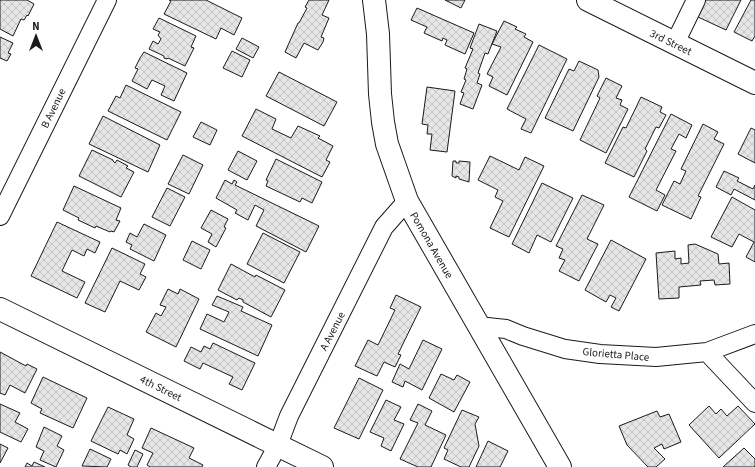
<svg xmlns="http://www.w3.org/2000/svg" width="755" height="467" font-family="'Source Sans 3',sans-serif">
<defs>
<pattern id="building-cross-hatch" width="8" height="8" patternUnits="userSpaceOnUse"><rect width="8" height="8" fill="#e6e6e6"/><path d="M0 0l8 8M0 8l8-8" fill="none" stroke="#c5c5c5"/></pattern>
</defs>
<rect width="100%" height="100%" fill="#fff"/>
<path fill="url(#building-cross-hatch)" stroke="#1a1a1a" d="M0,0H27L34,4L28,16L27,15L24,20L21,19L13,36L0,29Z
M169,0H206L242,18L234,35L221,28L216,39L164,14L171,1Z
M309,0H329L322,15L329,18L321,37L324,38L323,42L318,50L304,43L296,58L285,52L298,23H299L307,8L305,7Z
M445,0H465L461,8Z
M706,0H741L726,30L698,17Z
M751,0H755V36L752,41L734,32Z
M417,8L474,33L465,54L445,45L447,40L443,38L442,41L424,33L427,27L411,20Z
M159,18L196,36L191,47L194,48L185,66L168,58L167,59L164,58V56L149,49L153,41L158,44L161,39L158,35L160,32L153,29Z
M504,21L517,27L515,29L526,34L524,37L533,42L507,95L489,86L493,77L487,74L501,47L492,44Z
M479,24L497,31L488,54L485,53L478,73L480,74L477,83L482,85L473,109L460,104L464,93L461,92L466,80L464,79L467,69L465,68L473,49L470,48Z
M0,37L13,43L8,53L11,54L7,61L0,58Z
M242,38L259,47L253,58L236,49Z
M539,45L567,59L531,133L521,129L526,119L507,109Z
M232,51L250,60L242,77L223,68Z
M144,52L187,73L174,101L161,95L165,86L152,80L147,89L132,81L138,69L135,68L140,58Z
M579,61L598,70L599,77L573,131L545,118L569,69L574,71Z
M279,72L337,102L324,126L266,96Z
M606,78L622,86L616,98L622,100L620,105L628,109L606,153L580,140L600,98L597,96Z
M126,85L181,112L167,140L108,111L116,96L120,98Z
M427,87L455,91L447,152L430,150L432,134H427L428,125L422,124Z
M641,97L662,107L660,112L666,115L659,128L656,127L645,149L647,151L634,177L605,163L623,127L626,128Z
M256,109L276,119L272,129L291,138L298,126L320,136L318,138L333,146L326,160L330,162L322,177L242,136Z
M671,114L692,125L686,138L679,134L671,149L676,151L656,190L665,195L657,211L629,197Z
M103,116L160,145L148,172L89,144Z
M201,122L217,130L210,145L193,137Z
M703,124L718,132L714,139L724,144L698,196L701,197L691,219L662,205L674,181L680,184L686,171L681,169Z
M751,128L755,130V163L738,154Z
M92,150L113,160V161L115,163L117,160L128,166L126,168L134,172L121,197L79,176Z
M238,151L257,161L247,180L228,170Z
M183,155L203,165L189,194L168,184Z
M490,156L519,170L525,157L544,166L509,237L490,228L503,201L495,197L498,190L478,180Z
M276,159L322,182L312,203L302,198L300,202L266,186L268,181L266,180Z
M453,161H456V163H459V161L470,162L469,182L459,179V177L456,176V178L452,176Z
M724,171L739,178L737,181L753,189L755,185V200L734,189L731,195L716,187Z
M225,180L232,184L234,180L237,182L235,185L319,226L306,252L256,226L264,210L255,205L248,220L235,213L237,210L216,198Z
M542,183L573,198L551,242L537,235L529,253L512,244Z
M74,186L121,208L116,220L120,221L114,232L111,231L110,232L96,226L95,228L78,220L79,218L63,210Z
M167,188L185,197L170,226L152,217Z
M582,195L604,205L587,239L598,244L579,281L559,271L565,260L559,258L563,249L556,246Z
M732,197L755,210V262L746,257L754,242L739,234L732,247L711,237Z
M211,210L228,219L224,227L226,228L216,247L208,242L212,234L201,228Z
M57,222L100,242L95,253L87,249L84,256L72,250L62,271L85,282L77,298L31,276Z
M144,224L166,235L154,261L130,249L132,245L126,242L130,233L137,237Z
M263,233L300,252L284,283L247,264Z
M611,240L646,259L619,311L611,307L616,298L610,295L606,302L585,290Z
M192,241L210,250L201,269L183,260Z
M695,244L718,254L719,264L729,263L730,284L715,285L714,280L700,281L701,285L679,287V298L659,299L656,253L675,251V259L681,258V264L689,263L688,245Z
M112,248L145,264L140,274L146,277L139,290L120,281L105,312L85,303Z
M231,264L255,277L256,275L285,290L271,317L243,302V300L239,298L237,300L218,290Z
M168,289L178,294L180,289L199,299L176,347L146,332L156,313L161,316L166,307L160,305Z
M396,295L421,307L398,354L401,355L395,367L384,362L377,376L355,366L368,340L378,345L395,310L390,308Z
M217,296L243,307L241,311L272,325L258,356L200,329L207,314L224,322L229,312L212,305Z
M423,340L442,349L422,390L405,381L403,387L392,382L400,364L409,369Z
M213,343L255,363L242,390L229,384L233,377L203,363L200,369L184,361L191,347L201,352L204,346L210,349Z
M0,352L26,366L27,364L37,369L25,393L10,385L5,395L0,393Z
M441,374L454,380L457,375L470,382L454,412L429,398Z
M43,377L87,398L73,428L40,413L42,409L31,403Z
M359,378L383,390L359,439L334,428Z
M386,400L401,407L394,420L404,424L391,451L381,446L384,438L370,432Z
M0,404L20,413L15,422L28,429L21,442L0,432Z
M418,404L432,411L425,425L446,435L431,467H418L400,459L418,423L410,420Z
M709,406L716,414L721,409L727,416L738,406L755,424L719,458L689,425Z
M108,407L134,419L127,435L134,439L127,454L120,450L118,454L91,441Z
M462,410L479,417L475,424L479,446L469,467H461L444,459L448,450L444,448Z
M657,411L660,417L669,414L681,442L664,449L662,444L654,448L665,459L656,467H648L627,445L619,426Z
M44,427L62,436L57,446L64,450L56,467L40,460L44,451L36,447Z
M151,428L194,448L189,458L203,465L202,467H150L147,465L153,453L142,448Z
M488,441L508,451L500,467H476Z
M0,444L8,448L0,463Z
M744,448L755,459V467H723Z
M90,449L111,459L107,467L82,466Z
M135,450L143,454L137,467H131L128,465Z
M34,462L45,467H25L27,463L32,466Z"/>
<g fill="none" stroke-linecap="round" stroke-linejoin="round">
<g stroke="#1a1a1a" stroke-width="20">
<path id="minor" d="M675,43L696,0
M0,216L107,0
M478,326L506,329L523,336L565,349L600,354L656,357L707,352L755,334
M707,352L755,403
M266,467L278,445L289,416L384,227L407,201"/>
</g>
<g stroke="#1a1a1a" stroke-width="24">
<path id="tertiary" d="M588,0L755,83"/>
</g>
<g stroke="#1a1a1a" stroke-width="24">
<path id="trunk" d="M374,0L378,34L380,94L383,122L387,144L407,201L560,467
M0,309L322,467"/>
</g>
<use href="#minor" stroke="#fff" stroke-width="18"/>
<use href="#tertiary" stroke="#fff" stroke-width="22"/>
<use href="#trunk" stroke="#fff" stroke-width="22"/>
</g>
<g text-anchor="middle" stroke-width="3" stroke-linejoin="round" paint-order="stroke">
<g font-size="11" fill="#1a1a1a" stroke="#fff">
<text transform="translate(671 42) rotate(26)" y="4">3rd Street</text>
<text transform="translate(53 108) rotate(-64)" y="4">B Avenue</text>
<text transform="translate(432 245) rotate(60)" y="4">Pomona Avenue</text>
<text transform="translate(332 331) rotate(-63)" y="4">A Avenue</text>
<text transform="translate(616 354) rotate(5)" y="4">Glorietta Place</text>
<text transform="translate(161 388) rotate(26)" y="4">4th Street</text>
</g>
</g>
<g transform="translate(36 36)" stroke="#ffffff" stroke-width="3" paint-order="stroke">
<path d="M0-3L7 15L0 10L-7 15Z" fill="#1a1a1a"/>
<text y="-6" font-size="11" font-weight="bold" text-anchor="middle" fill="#1a1a1a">N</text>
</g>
</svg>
